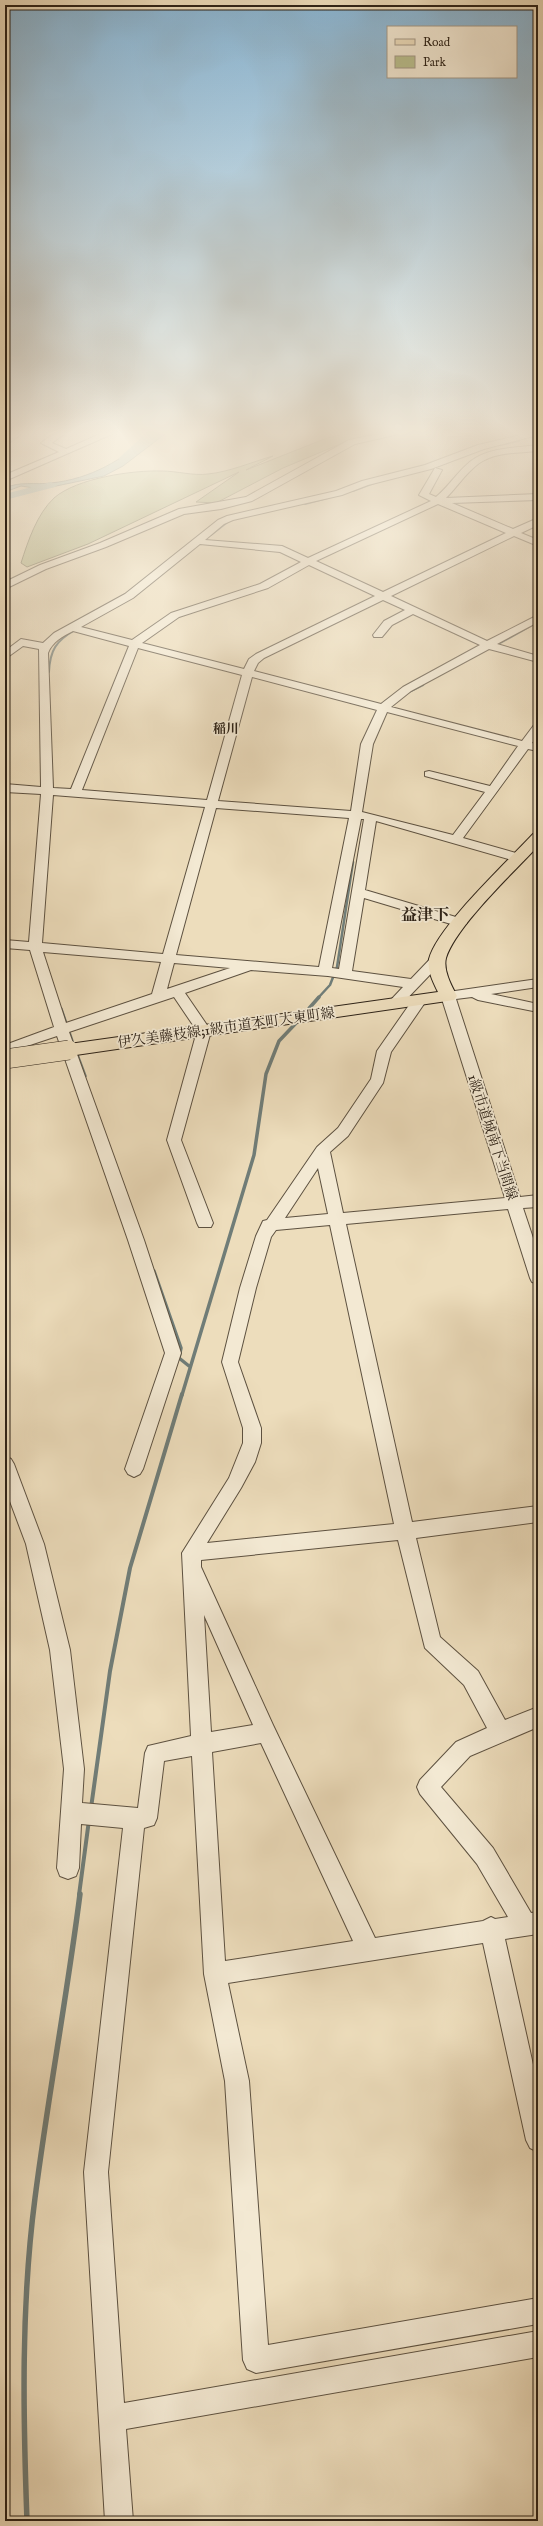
<svg xmlns="http://www.w3.org/2000/svg" width="543" height="2526" font-family="'IM FELL English','Noto Serif JP',serif">
<rect width="100%" height="100%" fill="#edddbc"/>
<filter id="stains"><feTurbulence type="fractalNoise" baseFrequency=".005" numOctaves="4"/><feColorMatrix values="0 0 0 0 .2 0 0 0 0 .09 0 0 0 0 .02 0 0 0 .5 -.17"/></filter>
<radialGradient id="worn" r=".72"><stop offset=".6" stop-color="#630" stop-opacity="0"/><stop offset="1" stop-color="#630" stop-opacity=".3"/></radialGradient>
<path fill="#bac08f" stroke="#747153" d="M345,434H395L345,442L283,468L216,503L196,502L239,472L88,544L27,567L21,563C28,541 37,514 54,498C77,478 133,470 162,471C177,471 193,476 208,474C229,472 252,462 273,456L246,470L327,438Z"/>
<path fill="#9cbab9" stroke="#707d78" d="M152,434H165L123,466L104,476L18,494L34,488L21,486L5,492V488C20,481 35,485 51,483C91,479 122,460 152,434Z"/>
<g fill="none" stroke-linecap="round" stroke-linejoin="round">
<path stroke="#707d78" stroke-width="2" d="M500,445L519,441
M353,491L377,482
M305,504L328,498
M211,535L229,521
M495,646L538,622
M49,672C50,650 56,641 75,630"/>
<path stroke="#707d78" stroke-width="2.5" d="M407,693L423,685
M318,998L330,985L337,967L353,862"/>
<path stroke="#707d78" stroke-width="3.5" d="M61,1009L73,1044
M305,1013L319,997
M76,1052L85,1076
M154,1271L181,1348L179,1358L189,1366
M182,1395L254,1155L266,1074L279,1041L298,1021"/>
<path stroke="#707d78" stroke-width="4" d="M91,1808L110,1671L130,1568L182,1394
M79,1895L89,1820"/>
<path stroke="#707d78" stroke-width="5.5" d="M27,2521C23,2414 21,2305 35,2198C48,2097 67,1996 80,1894"/>
<path fill="#9cbab9" fill-rule="evenodd" d="M145,434H157L127,462H119V458Z
M51,482L57,485L55,487L5,500V494Z"/>
<g stroke="#5d5140" stroke-width="2">
<path id="minor" d="M11,434H21L5,446V439Z
M53,434H64L52,443L66,449L100,434H112L5,481V475L59,452L41,443Z
M379,434H399L355,444L252,501L221,509L184,514L106,547L46,569L5,589V582L40,565L100,543L179,509L246,497L349,440Z
M525,434L538,435L484,449L431,469L368,485L342,495L233,520L224,524L205,540L282,546L308,558L431,501L419,495L435,468L442,470L429,494L436,497C449,486 458,471 471,461C489,447 517,448 538,445V451C518,453 494,452 478,464C465,474 457,487 446,498L538,494V500L452,503L513,529L538,518V525L521,533L538,540V546L514,536L391,596L487,641L538,615V622L497,644L538,656V662L489,649L411,691L391,707L522,741L534,725L538,724V735L532,743L538,745V751L528,749L463,838L523,855L525,858L523,861H515L376,821L365,890L466,920L467,923L461,927L364,898L352,971L411,979L433,956L438,955L445,959L399,1007L394,1008L387,1004L403,987L328,976L251,970L185,993L211,1031L181,1140L213,1223L211,1227H199L197,1223L167,1140L197,1031L174,997L69,1032L144,1240L181,1353L143,1469L140,1474L134,1477L128,1474L125,1469L165,1353L128,1240L57,1036L18,1049L10,1058L5,1060V1045L54,1027L30,950L5,948V940L29,942L41,794L5,792V784L41,787L39,649L23,646L5,659V651L21,639L43,643L54,633L125,594L218,520L227,516L336,491L362,481L425,465L478,445ZM438,504L506,533L383,592L316,561ZM200,544L280,552L301,562L260,584L171,613L132,640L81,627L133,598ZM309,565L375,596L256,654L249,659L244,669L142,643L179,617L268,588ZM383,600L405,610L384,621L373,635L374,637H382L392,625L413,614L480,645L403,687L381,704L254,671L258,663L264,658ZM73,631L129,646L71,789L53,788L48,653C52,642 63,636 73,631ZM138,648L242,675L207,800L82,790ZM252,677L377,710L361,744L351,811L218,801ZM387,712L518,746L490,786L429,771L425,772V776L485,792L453,835L362,812L373,744ZM53,795L205,807L163,954L42,943ZM216,808L349,818L319,967L176,955ZM361,819H364L339,969L332,968ZM43,952L161,962L152,994L66,1023ZM174,963L230,968L167,989Z
M538,979V987L491,994L538,1004V1012L478,1000L472,997L456,999L520,1197L538,1195V1207L523,1208L538,1253V1284L532,1282L530,1278L508,1209L346,1224L412,1522L538,1506V1522L416,1538L440,1637L478,1671L505,1720L538,1707V1727L470,1756L441,1787L493,1848L531,1913L538,1912V1934L505,1939L538,2087V2152L530,2148L526,2140L483,1943L228,1983L249,2081L268,2345L538,2298V2324L256,2373L247,2369L243,2360L225,2081L204,1974L192,1756L164,1761L157,1818L154,1825L144,1828L108,2172L124,2403L538,2331V2357L126,2429L133,2521H105L84,2172L123,1828L81,1824L79,1868L76,1876L68,1879L60,1876L57,1868L64,1769L50,1650L26,1544L5,1488V1456L11,1459L14,1464L44,1544L70,1650L84,1769L82,1803L138,1808L145,1753L148,1746L191,1736L182,1553L229,1478L243,1443V1428L222,1362L240,1288L256,1236L263,1221L267,1220L317,1147L338,1128L371,1079L377,1051L414,998L419,997L426,1001L391,1052L383,1083L348,1136L330,1152L343,1213L505,1198L441,996L448,992ZM318,1168L328,1214L285,1218ZM330,1225L394,1524L207,1543L241,1488L255,1462L261,1443V1428L238,1362L256,1288L271,1237L276,1230ZM398,1540L425,1648L464,1685L487,1728L456,1742L420,1780L417,1787L420,1794L477,1864L508,1917L495,1919L491,1917L483,1921L375,1938L273,1725L201,1567V1560ZM204,1615L253,1725L211,1732ZM261,1743L353,1941L225,1961L212,1752Z"/>
</g>
<g stroke="#2d2217" stroke-width="2">
<path id="major" d="M529,434H538V440Z
M538,832V846C514,872 456,926 446,958C443,970 451,985 457,996L454,1000L69,1056L63,1054L60,1050L63,1046L69,1044L438,992C433,982 427,970 429,959C437,927 508,861 533,834Z"/>
</g>
<use href="#minor" fill="#f3e9d3" fill-rule="evenodd"/>
<use href="#major" fill="#edddbc" fill-rule="evenodd"/>
<g stroke="#2d2217" stroke-width="20" stroke-linecap="butt">
<path id="major-bridge" d="M5,1059L69,1050"/>
</g>
<use href="#major-bridge" stroke="#edddbc" stroke-width="19"/>
</g>
<linearGradient id="sky" x2="0" y2="1"><stop stop-color="#89b6d5"/><stop offset="0.55" stop-color="#f7f0e1"/><stop offset="1" stop-color="#f7f0e1" stop-opacity="0"/></linearGradient>
<rect width="543" height="788" fill="url(#sky)"/>
<g text-anchor="middle" stroke-width="3.5" stroke-linejoin="round" paint-order="stroke">
<g font-size="13" font-weight="bold" fill="#2d2217" stroke="#f3e9d3">
<text x="226" y="733">稲川</text>
</g>
<g font-size="14" fill="#2d2217" stroke="#f3e9d3">
<text transform="translate(226 1027) rotate(-8)" y="5">伊久美藤枝線;1級市道本町大東町線</text>
<text transform="translate(493 1137) rotate(72)" y="5">1級市道城南下当間線</text>
</g>
<g font-size="16" font-weight="bold" fill="#2d2217" stroke="#f3e9d3">
<text x="425" y="920">益津下</text>
</g>
</g>
<rect width="543" height="2526" fill="none" stroke="#edddbc" stroke-width="20"/>
<rect x="6" y="6" width="531" height="2514" fill="none" stroke="#2d2217" stroke-width="2"/>
<rect x="10" y="10" width="523" height="2506" fill="none" stroke="#2d2217"/>
<rect x="387" y="26" width="130" height="52" fill="#f3e9d3" stroke="#a49988"/>
<rect x="395" y="39" width="20" height="6" fill="#edddbc" stroke="#a49988"/>
<text x="423" y="46" font-size="12" fill="#2d2217">Road</text>
<rect x="395" y="56" width="20" height="12" fill="#bac08f" stroke="#a49988"/>
<text x="423" y="66" font-size="12" fill="#2d2217">Park</text>
<rect width="100%" height="100%" filter="url(#stains)"/>
<rect width="100%" height="100%" fill="url(#worn)"/>
</svg>
